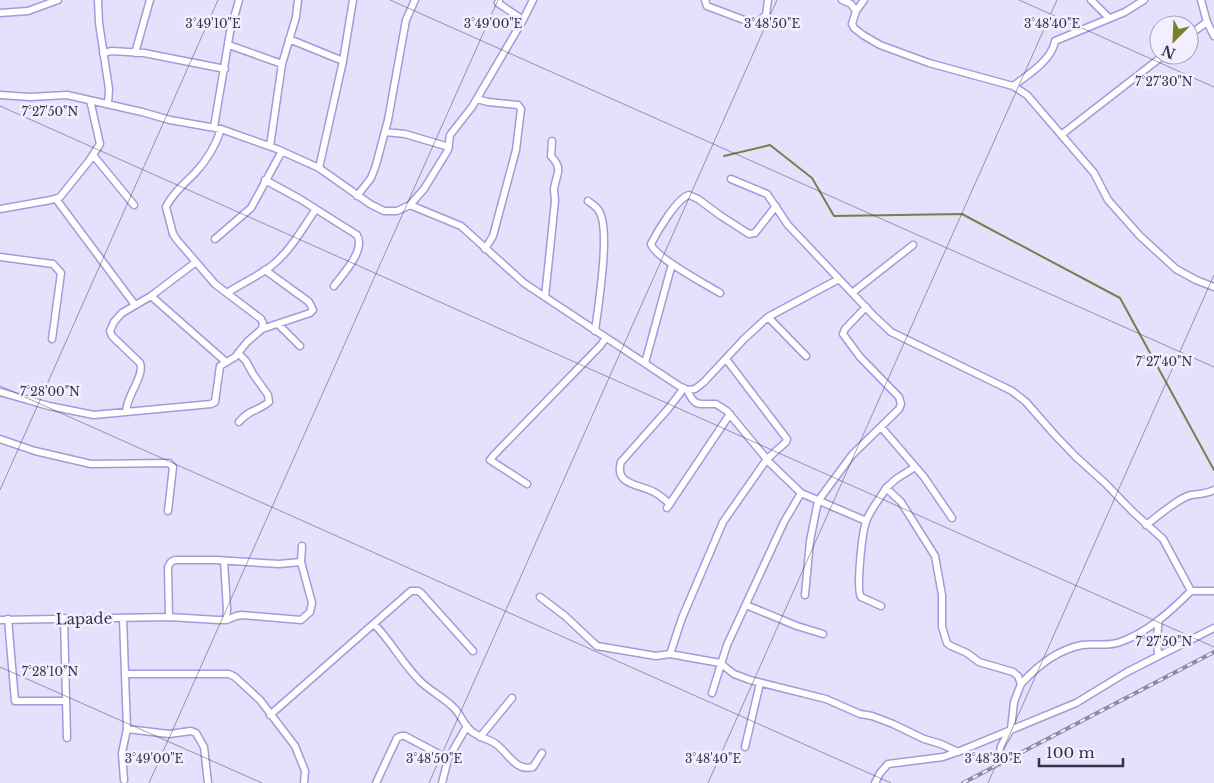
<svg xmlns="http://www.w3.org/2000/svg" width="1214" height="783" font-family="'Libre Baskerville',serif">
<rect width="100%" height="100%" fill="#e4e1fd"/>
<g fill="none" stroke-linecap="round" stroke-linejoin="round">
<path stroke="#7c7d4c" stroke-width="2" d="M724,156L770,145L812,178L834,216L962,214L1120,298L1214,470"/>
<g stroke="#a499dc" stroke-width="9">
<path id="minor" d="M98,0L99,23L109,89L108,104
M499,0L498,3L523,20
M705,0L707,6L752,23L759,21L766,15L768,0
M842,0L851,4L856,11L852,24L854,28L863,35L880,45L929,63L1013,86L1027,95L1094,173L1108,200L1140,236L1176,269L1196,280L1214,287
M1091,0L1109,18
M856,11L864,0
M0,13L28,11L58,0
M1207,22L1214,36
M1189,35L1207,22L1201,0
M289,39L343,61
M229,45L282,64
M103,53L112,51L144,53L225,69
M135,53L150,0
M1013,86C1028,75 1052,60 1055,41L1125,12L1144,0
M0,95L30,97L67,95L142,112L170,120L221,129L277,149L319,168L370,204L384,211H397L410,205L424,189L448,150L450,135L472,107L523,20L533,0
M477,99L488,102L518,105L521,109L516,150L493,236L485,249
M214,127L230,32L239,0
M385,132L405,134L449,147
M1061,135L1164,55
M270,146L282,64L296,17L298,0
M93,155L134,205
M319,168L343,61L353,0
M731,179L767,194L788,225L874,316L891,332L1012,391L1026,402L1054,434L1076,457L1106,484L1133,512L1163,539L1191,591C1171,611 1147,633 1120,642C1108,647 1094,643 1082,645C1057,650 1037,666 1021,684
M265,180L300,199L357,235C366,250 343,274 334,286
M357,196L371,178L376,165L388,120L406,20L415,0
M56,199L135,305
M588,201C592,204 597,207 599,211C611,230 598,307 595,331
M410,205L461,226L524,283L679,386L687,390L695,389L704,382L744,339L768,317L839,279
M0,209L51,200L60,197L89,161L100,144L90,100
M215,239L251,208L282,151
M0,257L53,264L61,273L52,339
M227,293C241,284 256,277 270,267C290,252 302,229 316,209
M720,293C707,285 654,257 651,244C657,232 677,198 689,195L698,199L721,216L749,234L755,233L776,206
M852,293L913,245
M151,296L226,362
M545,297L555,201C555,198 554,193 554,189C556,174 564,170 551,156L552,141
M768,317L806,356
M278,324L300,346
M262,329L310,313L313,310L309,302L265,270
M238,353L246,361L253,374L268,395L269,402C258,411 248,410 239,422
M645,363L672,264
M687,390C696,409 699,403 716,404L727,411L770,463L801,493L866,521
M0,392L49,406L94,415L211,404L215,402L220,366L235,357L247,342L262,329L263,323L261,319L215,284L177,240L173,234L166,207C172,194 185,183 195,173C206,161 216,145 221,129
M126,412C126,396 145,376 140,363L112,336L110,331L114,322L122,313L151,296L196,262
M881,427L924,477L952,518
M0,439L35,451L91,464L169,463L173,467L168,511
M527,484L490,460L493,456L600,346L606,338
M886,488L896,479L915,467
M670,504C665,500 660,495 654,492C639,484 614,485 621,462L668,409L684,388
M667,508L730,414
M1146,525C1157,517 1178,498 1191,495C1199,494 1206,494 1214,490
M224,561L227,609L226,620
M1191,591H1214
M805,595L810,541L818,501L852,455L899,409L901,404L899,397L860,357L843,334L845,329L866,307
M540,597L565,616L597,646L656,656L670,654L720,663L734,674L750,680L826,699L860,714L872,716L893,724L924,739L941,744L958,752
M746,605L797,626L823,634
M881,606L861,597C856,589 862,533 866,522C869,511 880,499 886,488L901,502L935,556L942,595V627L947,643L951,646L967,653L979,662L1013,672L1018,676L1021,684L1014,702L1011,729L1001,746L1000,752
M169,617L168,567L171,562L175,560H216L279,564L301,562
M64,618L67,738
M123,618L125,674H229L235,677L260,700L295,746L305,771L304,783
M8,619L15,701H66
M0,620L169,617L218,620H227L236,616L242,615L301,620L310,612L312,603L301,562L302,546
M374,624C391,641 402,663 420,681C430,691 443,697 453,707C460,713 463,723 469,729C476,737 487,738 496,744C508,753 516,772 533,767L542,753
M670,654L682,618L723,522L767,459L786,442L787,439L726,359
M1158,656L1157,636L1159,620
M712,693L727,645L784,522L801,493
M270,715L411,591H418L421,593L473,651
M127,729L169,734L191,731L196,733L204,747L208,783
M480,737L512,698
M745,747L760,683
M124,780L122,753L127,729L125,674
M376,783L397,738L401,736H405L448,759
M442,783L448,759L467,726
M875,783L880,773L888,764L943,757L960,751L1076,703L1127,672L1214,628"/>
</g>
<use href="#minor" stroke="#fff" stroke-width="6"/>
<g stroke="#8e8aa6" stroke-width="4">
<path id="rail" d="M963,783L1214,652"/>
</g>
<use href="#rail" stroke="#f2f0ff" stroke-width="2" stroke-dasharray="5.5" stroke-linecap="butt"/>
</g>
<path fill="none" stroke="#35314c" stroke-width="1" stroke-opacity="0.45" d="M390,0L1214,367M1019,0L1214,87M0,106L1214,647M0,386L891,783M0,490L218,0M0,667L262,783M149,783L498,0M429,783L777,0M708,783L1057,0M988,783L1214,275"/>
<g text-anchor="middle" stroke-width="5" stroke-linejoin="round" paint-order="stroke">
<g font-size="15" fill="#35314c" stroke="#f2f0ff">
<text transform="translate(84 619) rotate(-1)" y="5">Lapade</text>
</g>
</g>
<g font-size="12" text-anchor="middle" fill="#35314c" stroke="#f2f0ff" stroke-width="5" stroke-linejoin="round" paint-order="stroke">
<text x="213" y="28">3°49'10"E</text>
<text x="493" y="28">3°49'00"E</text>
<text x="772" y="28">3°48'50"E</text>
<text x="1052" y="28">3°48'40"E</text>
<text x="1164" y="86">7°27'30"N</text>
<text x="50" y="116">7°27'50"N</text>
<text x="1164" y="366">7°27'40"N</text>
<text x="50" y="396">7°28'00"N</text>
<text x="1164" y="646">7°27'50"N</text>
<text x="50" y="676">7°28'10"N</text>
<text x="154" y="763">3°49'00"E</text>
<text x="434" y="763">3°48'50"E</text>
<text x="713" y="763">3°48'40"E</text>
<text x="993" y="763">3°48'30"E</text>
</g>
<g transform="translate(1174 40) rotate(204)"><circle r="24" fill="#f2f0ff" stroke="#a6a4b7"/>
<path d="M0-4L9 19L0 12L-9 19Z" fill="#7c7f29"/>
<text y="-8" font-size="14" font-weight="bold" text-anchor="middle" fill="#35314c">N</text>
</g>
<path d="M1039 758v8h84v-8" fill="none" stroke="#35314c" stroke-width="2.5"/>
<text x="1046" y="758" font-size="15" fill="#35314c" stroke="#f2f0ff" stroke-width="4" paint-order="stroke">100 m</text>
</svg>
